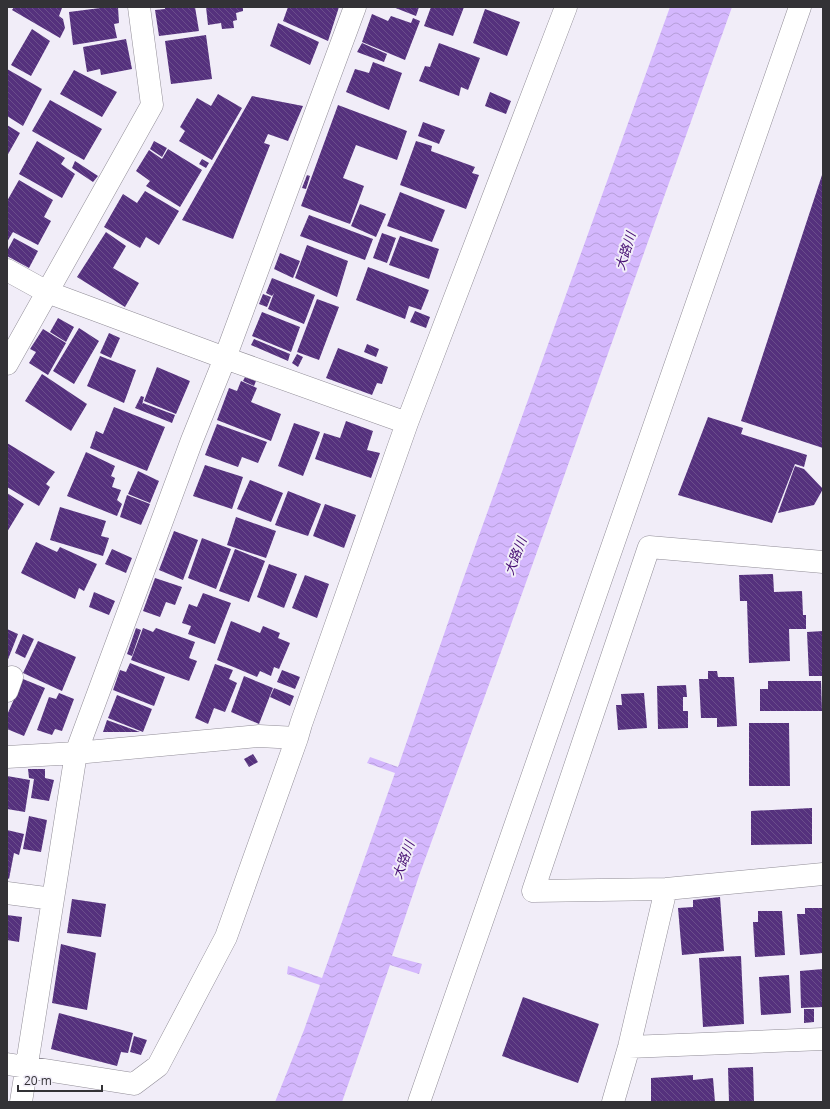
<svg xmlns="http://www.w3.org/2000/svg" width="830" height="1109" font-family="'Open Sans','Noto Sans JP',sans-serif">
<defs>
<pattern id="water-waves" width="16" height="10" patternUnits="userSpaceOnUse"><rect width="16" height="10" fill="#d4b7fd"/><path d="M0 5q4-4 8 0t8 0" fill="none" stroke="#b69ed9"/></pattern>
<pattern id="building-back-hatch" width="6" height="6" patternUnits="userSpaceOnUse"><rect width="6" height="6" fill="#55317d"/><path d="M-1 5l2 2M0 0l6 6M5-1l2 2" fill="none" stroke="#6b4e8b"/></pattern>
</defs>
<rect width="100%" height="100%" fill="#f1edf8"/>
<path fill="url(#water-waves)" d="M670,7H732L509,630L420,873L392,956L422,964L419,974L390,965L342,1102H275L304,1030L320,985L287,974L288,966L322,978L395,773L367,763L370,757L398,767L460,588Z"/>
<path fill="url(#building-back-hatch)" d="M14,7H61L62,8L59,16L63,19L65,28L60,38L12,10Z
M108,7H118L119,23L114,24L117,38L73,45L69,12Z
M165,7H195L199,31L159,36L155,10L165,9Z
M206,7H243V11L236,13L237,20L233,21L234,28L222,29L221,23L208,25Z
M288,7H339L328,41L283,21Z
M393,7H419L416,16Z
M431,7H464L453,36L424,26Z
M485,9L520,22L507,56L473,43Z
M372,14L388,21L391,16L411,23L413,18L420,21L405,60L362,42Z
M278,23L319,42L310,65L270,46Z
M32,29L50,41L31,76L11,65Z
M206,35L212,79L171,84L165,41Z
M126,39L132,69L101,75L100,69L87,72L83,47Z
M362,43L387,54L384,62L357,52Z
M439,43L480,58L468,90L461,87L459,96L419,81L425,66L430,67Z
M373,62L402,73L389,110L346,92L355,69L369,73Z
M7,69L42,89L23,126L7,116Z
M74,70L117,92L102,117L60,94Z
M490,92L511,101L506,114L485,106Z
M218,94L242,108L212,160L179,141L185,131L180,127L197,98L211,106Z
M252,96L303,106L288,141L268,134L264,143L270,145L233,239L182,220Z
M50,100L102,129L84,160L32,131Z
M338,105L407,131L397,160L356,145L343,178L364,186L350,224L301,206Z
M423,122L445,130L439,144L418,136Z
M7,125L20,133L7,156Z
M37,141L65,158L61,164L75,174L62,198L19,174Z
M154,141L167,148L162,157L150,149Z
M416,141L432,146L431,151L475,167L472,173L479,175L466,209L400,185Z
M168,149L202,170L180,207L146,186L150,181L136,171L149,150L162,159Z
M202,159L209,163L206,168L199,164Z
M75,161L98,176L93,182L72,168Z
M823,172V448L741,421Z
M307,175L310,176L306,189L302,188Z
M19,180L53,200L44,217L51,221L38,245L13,232L7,242V201Z
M145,191L179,211L159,245L146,237L140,248L104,227L123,194L137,203Z
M400,192L445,210L432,242L387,226Z
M360,204L386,214L376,237L351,226Z
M309,215L373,239L365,260L300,236Z
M106,232L126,246L113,268L139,283L125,307L77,277Z
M382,233L396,238L387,263L373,258Z
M400,236L439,249L429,279L389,265Z
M14,238L38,251L29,268L7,256V251Z
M307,245L348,261L337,297L295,278Z
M280,253L300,261L293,278L274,269Z
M368,267L429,290L421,310L409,306L405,319L356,300Z
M272,278L315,295L304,324L268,309L274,293L272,296L266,293Z
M263,294L271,297L267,307L259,304Z
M317,299L339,307L319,360L297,352Z
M415,311L430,317L426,328L410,322Z
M262,312L300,327L291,352L252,336Z
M58,318L74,327L66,342L50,332Z
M79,328L99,341L74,384L53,371Z
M43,329L66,343L48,375L29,363L36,352L30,349Z
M109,333L120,338L111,358L100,353Z
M254,339L290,354L288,361L251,345Z
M367,344L379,349L376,357L364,352Z
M338,348L388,367L382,384L377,383L372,395L326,378Z
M297,354L303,357L298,367L292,363Z
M100,356L136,370L124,403L87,386Z
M157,367L190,381L176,414L144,401Z
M42,374L87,404L71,431L25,401Z
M245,377L256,381L254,386L243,381Z
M241,381L257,388L251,402L281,414L271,441L217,420L229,388L237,391Z
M141,396L144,397L142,405L143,403L175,415L172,423L135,408Z
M114,407L165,427L147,471L90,448L96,431L103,434Z
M708,417L743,428L741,434L807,455L804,467L795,464L772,523L678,495Z
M346,421L373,431L367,450L380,453L371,478L315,459L324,433L340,438Z
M294,423L320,432L303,476L278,466Z
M217,424L267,442L258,463L242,457L238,467L205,455Z
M7,443L55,472L46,484L50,487L39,506L7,487Z
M86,452L115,466L111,476L115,478L112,487L121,490L117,500L122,504L117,516L67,496Z
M205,465L243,477L232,509L193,496Z
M795,466L804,469L823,489L814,505L778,513Z
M138,471L159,481L150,503L128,494Z
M250,480L283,493L271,522L237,509Z
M288,491L321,504L308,536L275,525Z
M7,493L24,504L7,532Z
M127,495L150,504L141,525L120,517Z
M325,504L356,515L344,548L313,536Z
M60,507L106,521L101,536L109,538L103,556L50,540Z
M236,517L276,531L266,558L227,545Z
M174,531L198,540L183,580L159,570Z
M202,538L231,549L216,589L188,578Z
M36,542L57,552L60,547L97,564L84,591L79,588L75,599L21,573Z
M112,549L132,558L126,573L105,564Z
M235,549L265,561L249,602L219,591Z
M269,564L297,574L284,608L257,597Z
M773,574L774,592L802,591L803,615H806V629H789L790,661L749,663L747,601H740L739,575Z
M305,575L329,584L317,618L292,608Z
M155,578L182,587L175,605L166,602L160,617L143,611Z
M94,592L115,601L109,615L89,607Z
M203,593L231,603L215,644L188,634L191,626L182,623L189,604L197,607Z
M231,621L260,633L263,626L280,633L278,638L290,643L279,669L274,667L271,676L260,671L257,677L217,660Z
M136,628L141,630L132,656L127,654Z
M143,628L153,632L156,628L195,642L189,658L197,661L189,681L131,660Z
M7,629L18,634L7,662Z
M823,631V676H809L807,632Z
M23,634L34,639L25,658L15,653Z
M38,641L76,657L62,691L23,673Z
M130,663L165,677L154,706L113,690L120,670L126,672Z
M215,664L233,670L229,679L237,683L225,712L214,708L208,724L195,718Z
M282,670L300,677L295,689L277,682Z
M708,671H717L718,677H734L737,726L717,727V718H701L699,679H708Z
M244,676L273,688L259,724L231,712Z
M23,679L45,688L24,736L7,729V715Z
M768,681H821L822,711H760V689H768Z
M686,685L687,697H683V711H688V728L658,729L657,686Z
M274,688L294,696L290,706L270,697Z
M59,693L74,699L62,731L55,729L52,735L37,730L49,697L56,699Z
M644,693L647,728L618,730L616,705H622L621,694Z
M117,695L152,709L143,732L108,718Z
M107,720L140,732H103Z
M749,723H789L790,786H749Z
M253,754L258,762L249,767L244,759Z
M28,769H45V778L54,780L49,801L31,798L34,779L29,778Z
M7,776L30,780L25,812L7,809Z
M812,808V844L751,845V811Z
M29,816L47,820L41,852L23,849Z
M7,830L24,834L19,855L14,853L9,879L7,878Z
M720,897L724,951L682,955L678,908L693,907V900Z
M72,899L106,904L101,937L67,933Z
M805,908H823V953L800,955L797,914H805Z
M758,911H782L785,955L755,957L753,922H758Z
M7,915L22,917L19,942L7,940Z
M61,944L96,953L87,1010L52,1003Z
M741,956L744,1024L703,1027L699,958Z
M823,969V1007L801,1008L800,971Z
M789,975L791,1013L761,1015L759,977Z
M523,997L599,1024L578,1083L502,1056Z
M804,1009H814V1022L804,1023Z
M59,1013L133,1033L128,1053L121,1052L117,1066L51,1049Z
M134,1036L147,1040L141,1055L130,1052Z
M753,1067L754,1102H729L728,1068Z
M693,1075V1080L713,1078L715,1102H651V1078Z"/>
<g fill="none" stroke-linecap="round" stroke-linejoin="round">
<g stroke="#918d97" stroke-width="23">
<path id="minor" d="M7,270L47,292L225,358L407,423
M7,364L152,105L139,7
M823,562L649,547L533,891L666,889L823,874
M7,691L12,677
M7,757L76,753L259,736L297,738
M7,893L53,899
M629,1047L823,1039
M7,1064L134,1084L158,1066L226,937L297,738L301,724L407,423L566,7
M21,1102L76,753L192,440L225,358L355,7
M419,1102L800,7
M613,1102L629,1047L666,889"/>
</g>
<use href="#minor" stroke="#fff" stroke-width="22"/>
</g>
<g text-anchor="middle" stroke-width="4" stroke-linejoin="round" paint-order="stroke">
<g font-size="13" font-style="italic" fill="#460e73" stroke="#f1edf8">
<text transform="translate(625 251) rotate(-73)" y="5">大路川</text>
<text transform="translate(515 556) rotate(-69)" y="5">大路川</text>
<text transform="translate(403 860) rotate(-70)" y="5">大路川</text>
</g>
</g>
<rect width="830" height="1109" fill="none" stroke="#333236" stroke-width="16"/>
<path d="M18 1085v6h84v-6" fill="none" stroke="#333236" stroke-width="2"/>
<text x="24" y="1085" font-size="12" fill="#333236" stroke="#f1edf8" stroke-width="3" paint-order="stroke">20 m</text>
</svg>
